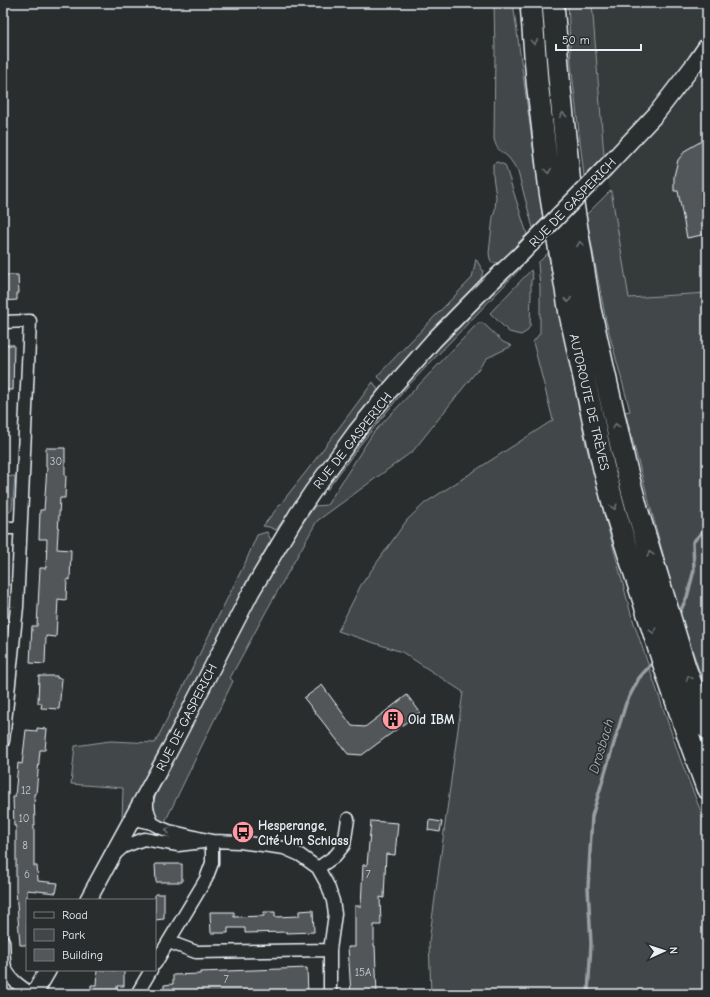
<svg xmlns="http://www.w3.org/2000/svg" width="710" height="997" font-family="'Comic Neue',sans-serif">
<rect width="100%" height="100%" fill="#2a2d2e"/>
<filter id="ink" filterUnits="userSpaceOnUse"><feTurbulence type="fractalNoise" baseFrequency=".025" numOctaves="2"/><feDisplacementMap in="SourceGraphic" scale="8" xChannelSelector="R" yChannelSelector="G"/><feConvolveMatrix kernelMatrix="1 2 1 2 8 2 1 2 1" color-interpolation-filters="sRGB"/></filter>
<g filter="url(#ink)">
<path fill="#363a3b" d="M592,3H707V293L629,298L604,156Z"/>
<path fill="#424648" stroke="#959ca0" d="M494,3H513L543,219L533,228L518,172C515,167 512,161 507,156C499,150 497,150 494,139L495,52Z
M568,3H592L604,156L584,176L571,64Z
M497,162L505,165L527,234L515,246L517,248C509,255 503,264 492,263L490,259L489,253L493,217L495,210L496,197L493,176V164Z
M611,190L629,298L707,293V693L676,603L625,412L630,411L606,321L586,215Z
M548,253L586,445L631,614L681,761L707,827V994H431L429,942L463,692L402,652L338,631L361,585L407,520L425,503L553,420L533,342L540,333V287L538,263Z
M476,259L483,271L480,283L386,384L377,376L472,278Z
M518,266L520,269L407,387L360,445L327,490L326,488V486L352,449L396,394L438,347Z
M531,270L533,279L531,280V294L530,326L526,332L521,335L509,332L490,313Z
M478,323H483L503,342L512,346L487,358L413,451L317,521L268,608L230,678L233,681L164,824C157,819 155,814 151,807L157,793L277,559L315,506L327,505L373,433Z
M373,382L380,393L316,475L276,530L269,527L263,526L309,468Z
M15,476L12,510L3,516V477Z
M267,532L271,540L182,707L140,788L122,820L123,788L71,784L75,746L110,741L155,743L246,561L257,535Z"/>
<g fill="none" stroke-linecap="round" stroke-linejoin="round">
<path stroke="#989fa3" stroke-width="3.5" d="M678,616L687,597L694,570L693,542L707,527
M588,994L591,944L588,887L592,816L626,703L639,678L655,660"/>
</g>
<path fill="#535759" stroke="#e8f1f8" d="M707,141V234L687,238L678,191H674V176L678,160L686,150L700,142Z
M3,275H18L19,293H17V300L3,301Z
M3,345H14L13,390H3Z
M46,448H65V476H66L65,498H60L57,549L71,550L70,580L67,579L66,600L58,599L56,637L46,636L45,664L30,663L32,626H37L40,568H46L47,539H39L40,510H44L47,467H46Z
M39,676H57V678L62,679L59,709L41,708L42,703H38Z
M322,685L352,726L365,727L407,695L420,712L362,755L348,754L304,698Z
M37,728L47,729L45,750H40L36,794H34L35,825H34V866H37L38,881L58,883L56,893L27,890V945H20L16,890V826H14L13,797H15L18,763L22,764L26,730L37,731Z
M429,820L442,822L440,832L428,830Z
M371,821L398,823L395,855L386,854L384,898L380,897L381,925H374V946H375L377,994H351L348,947H355V906H361L363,865H367Z
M155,864H182V882H156Z
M155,894H164V919L155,920Z
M313,910L314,932L287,933V932L245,933V928H228V933H211L210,912H234V917L264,916V912H275V917L299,916V911Z
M307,968L308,994H285V993L266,994H164V985L173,984V975L200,974V972Z
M97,970L124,971V986H117V994H91V985H96Z"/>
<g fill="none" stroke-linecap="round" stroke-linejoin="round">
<g stroke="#e8f1f8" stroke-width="15">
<path id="street" d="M3,322L30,321L17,607L3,741
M3,528H20
M147,793V808L152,823
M133,819L152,823L159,827L169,831L212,841L240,842L284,848L300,855L318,868L328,886L333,901L335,914L330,950V994
M114,855L123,847L144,839L178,845L203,842
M318,868L335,856L344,845L348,819
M3,941C4,948 3,960 5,967C9,979 21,987 32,994
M169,942L196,952L330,950
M155,964L206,879L212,863V841
M137,994L151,970"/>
</g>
<g stroke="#e8f1f8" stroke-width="19">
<path id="secondary" d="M606,167L656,114L696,62L707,46
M88,900L166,757L251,592L297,515L313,491L356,432L390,390L434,340L488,285L522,253
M34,994L48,970"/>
</g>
<g stroke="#e8f1f8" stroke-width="24">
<path id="highway" d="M531,3L537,81L550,191L570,314L604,469L616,514L666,671L691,744L707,788
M553,3L559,78L570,185L590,309L625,464L637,509L685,667L707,728"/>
</g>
<use href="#street" stroke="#2a2d2e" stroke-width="12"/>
<use href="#secondary" stroke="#2a2d2e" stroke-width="16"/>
<use href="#highway" stroke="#2a2d2e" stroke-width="21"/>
<g stroke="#e8f1f8" stroke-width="19" stroke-linecap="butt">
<path id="secondary-bridge" d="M522,253L606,167"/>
</g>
<use href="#secondary-bridge" stroke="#2a2d2e" stroke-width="16"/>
</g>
<defs><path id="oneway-chevron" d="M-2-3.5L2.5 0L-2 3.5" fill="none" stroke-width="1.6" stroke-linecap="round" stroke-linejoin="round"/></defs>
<g stroke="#6c7275">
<use href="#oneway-chevron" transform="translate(534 42) rotate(85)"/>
<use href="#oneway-chevron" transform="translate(563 115) rotate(-96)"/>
<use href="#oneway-chevron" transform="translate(548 171) rotate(83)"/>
<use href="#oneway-chevron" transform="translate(580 244) rotate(-99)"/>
<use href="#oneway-chevron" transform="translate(568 300) rotate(81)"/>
<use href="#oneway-chevron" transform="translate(616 426) rotate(-102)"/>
<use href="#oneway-chevron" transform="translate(614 507) rotate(75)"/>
<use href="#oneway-chevron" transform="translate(650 554) rotate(-107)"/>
<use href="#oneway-chevron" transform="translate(653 631) rotate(72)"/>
<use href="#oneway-chevron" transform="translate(689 678) rotate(-110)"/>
<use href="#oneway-chevron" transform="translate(168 830) rotate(-163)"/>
</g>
</g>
<defs>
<g id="building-disc" transform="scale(1.15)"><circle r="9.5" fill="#ff9aa2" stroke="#2a2d2e"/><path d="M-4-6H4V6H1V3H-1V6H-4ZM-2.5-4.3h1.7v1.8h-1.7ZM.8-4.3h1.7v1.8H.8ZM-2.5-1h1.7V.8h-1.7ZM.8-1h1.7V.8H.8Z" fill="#111"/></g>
<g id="bus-disc" transform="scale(1.15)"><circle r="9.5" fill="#ff9aa2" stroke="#2a2d2e"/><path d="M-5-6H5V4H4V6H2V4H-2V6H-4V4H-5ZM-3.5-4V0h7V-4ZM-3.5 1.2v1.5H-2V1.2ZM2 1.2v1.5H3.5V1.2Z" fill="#111"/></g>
</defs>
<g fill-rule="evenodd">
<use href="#building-disc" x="393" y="719"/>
<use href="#bus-disc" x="243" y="832"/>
</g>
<g text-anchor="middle" stroke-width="3.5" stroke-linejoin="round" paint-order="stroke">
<g font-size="11" fill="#c3cad0">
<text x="56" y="465">30</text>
<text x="26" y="794">12</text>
<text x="24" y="822">10</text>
<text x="25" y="849">8</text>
<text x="27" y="878">6</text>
<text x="368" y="878">7</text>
<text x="363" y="976">15A</text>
<text x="226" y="983">7</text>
</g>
<g font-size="13" fill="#e8f1f8" stroke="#2a2d2e">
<text transform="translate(572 202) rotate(-46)" y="5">RUE DE GASPERICH</text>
<text transform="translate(590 402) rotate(77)" y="5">AUTOROUTE DE TRÈVES</text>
<text transform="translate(352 440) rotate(-52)" y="5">RUE DE GASPERICH</text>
<text transform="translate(186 717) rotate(-63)" y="5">RUE DE GASPERICH</text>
</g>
<g font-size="13" font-weight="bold" fill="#e8f1f8" stroke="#2a2d2e" text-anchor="start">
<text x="408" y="724">Old IBM</text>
<text x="258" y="830">Hesperange,<tspan x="258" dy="15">Cité Um Schlass</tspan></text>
</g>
<g font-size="14" font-style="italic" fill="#acb3b9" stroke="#2a2d2e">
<text transform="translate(601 746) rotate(-73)" y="5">Drosbach</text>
</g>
</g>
<rect width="710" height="997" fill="none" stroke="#2a2d2e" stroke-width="16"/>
<rect x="8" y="8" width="694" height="981" fill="none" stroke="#e8f1f8" stroke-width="1.5" filter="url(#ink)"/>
<rect x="26" y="899" width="130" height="72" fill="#2a2d2e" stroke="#767b7f"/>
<rect x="34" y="912" width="20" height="6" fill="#2a2d2e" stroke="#767b7f"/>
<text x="62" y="919" font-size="12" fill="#e8f1f8">Road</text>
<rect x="34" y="929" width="20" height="12" fill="#424648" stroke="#767b7f"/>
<text x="62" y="939" font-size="12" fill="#e8f1f8">Park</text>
<rect x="34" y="949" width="20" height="12" fill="#535759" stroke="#767b7f"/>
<text x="62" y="959" font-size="12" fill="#e8f1f8">Building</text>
<g transform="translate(664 951) rotate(87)" stroke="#2a2d2e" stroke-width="3" paint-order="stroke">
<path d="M0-3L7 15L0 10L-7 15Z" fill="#e8f1f8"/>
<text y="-6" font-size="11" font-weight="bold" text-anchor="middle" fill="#e8f1f8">N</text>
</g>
<path d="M556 44v6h85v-6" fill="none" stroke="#e8f1f8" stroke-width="2"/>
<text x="562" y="44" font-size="12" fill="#e8f1f8" stroke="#2a2d2e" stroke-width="3" paint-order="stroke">50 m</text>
</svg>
